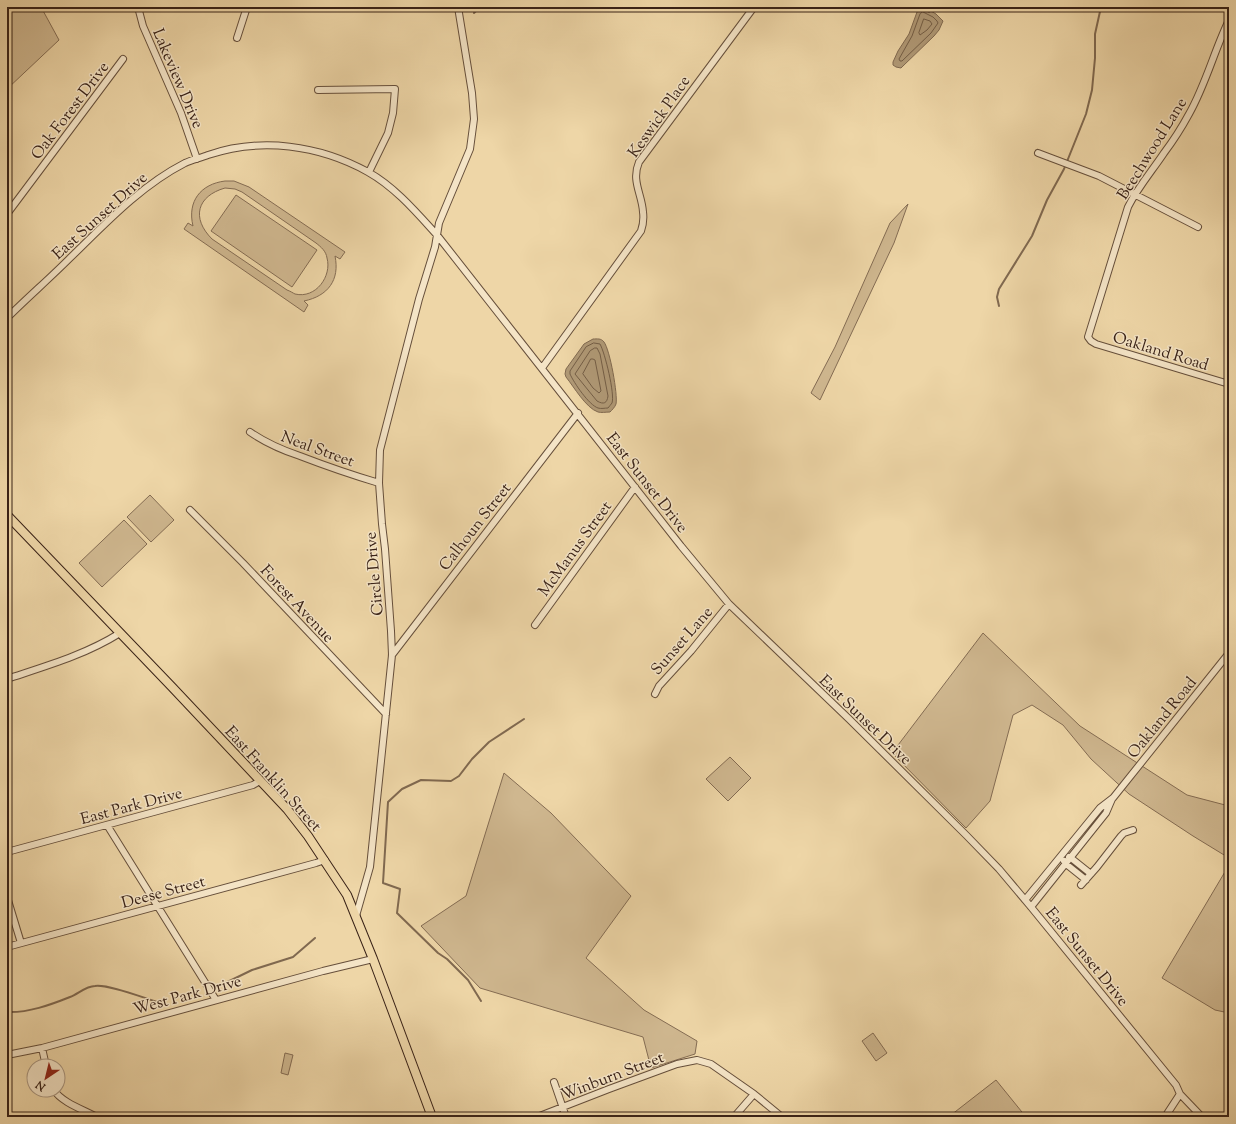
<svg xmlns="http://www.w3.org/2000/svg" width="1236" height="1124" font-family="'Sorts Mill Goudy',serif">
<rect width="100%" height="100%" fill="#eed6a7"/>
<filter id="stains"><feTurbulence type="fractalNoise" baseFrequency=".005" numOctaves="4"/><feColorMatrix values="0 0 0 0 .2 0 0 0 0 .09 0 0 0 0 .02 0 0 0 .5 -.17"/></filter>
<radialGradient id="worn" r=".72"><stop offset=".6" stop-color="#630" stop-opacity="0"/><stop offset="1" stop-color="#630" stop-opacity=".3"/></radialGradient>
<path fill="#cfb78f" stroke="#846c53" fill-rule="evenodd" d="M7,7H41L59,40L7,89Z
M225,181H234L249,187L345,252L340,259L335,256C340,280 328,296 304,301L308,305L304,312L184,229L188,223L193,226C187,201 201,184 225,181ZM225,188L235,189L242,192L316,243C321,247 326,251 327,258C332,276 316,299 295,294C293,293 290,291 287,290L212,239C191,218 197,196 225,188Z
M236,195L317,250L292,287L211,231Z
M908,204L894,243L820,400L811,393L835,347L890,223Z
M150,495L174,520L151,542L127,517Z
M124,520L147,544L102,587L79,563Z
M983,633L1080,726L1187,795L1229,806V858L1193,836L1129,794L1091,759L1063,725L1032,705L1013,715L990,801L966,828L892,753Z
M730,757L751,778L728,801L706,779Z
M504,773L551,813L631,896L586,958L644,1010L697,1041L695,1054L651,1068L643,1037L480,988L421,926L466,896Z
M1229,865V1013L1215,1010L1162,978Z
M873,1033L887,1053L876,1061L862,1041Z
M285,1053L293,1055L288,1075L281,1073Z
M996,1080L1026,1117H952L951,1115Z"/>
<path fill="#b09976" stroke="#806950" d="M924,7L936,14L943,21L939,30L934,36L903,66L901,68L896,67L893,65V62L898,51L909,34L917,12Z
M593,339C597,339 601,338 604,342C610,350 618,395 616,404C615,407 612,410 610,412C606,412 601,413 598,412C586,408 574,387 566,377L565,374L566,369L584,344Z"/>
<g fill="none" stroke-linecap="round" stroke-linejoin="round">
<path stroke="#745e46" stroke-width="1" d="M923,12L933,17L937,21L938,23L931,33L902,61H900L899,59L912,36L920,14Z
M924,19L930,21L932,24L927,30L920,35L919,33Z
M594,343L600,344C605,353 615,394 612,403C611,405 609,406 608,408C605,408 601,409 598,408C589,405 574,383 570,374V371L586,347Z
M595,348H597L600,354L608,396C607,403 604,405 597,401L575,374L590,351Z
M591,359H593L595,360L601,391L599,393L593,388L583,374Z"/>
<path stroke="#806950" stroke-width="2" d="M929,12L932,7
M474,13L480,7
M999,306L997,297L999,289L1032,236L1047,200L1064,169L1086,114L1092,90L1095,58V34L1101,7
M215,988L252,970L293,957L315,938
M481,1001L468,980L447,959L438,953L397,913L400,889L383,883L388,802L402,789L421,780L451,781L459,776L472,759L489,742L524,719
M7,1012C28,1013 50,1005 70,997C78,994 86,986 95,986C109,984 146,999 161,1003"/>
<g stroke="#664f3b" stroke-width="8">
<path id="minor" d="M138,7L143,26L181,113L197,159
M1229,20C1214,51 1206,84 1189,114C1182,127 1173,141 1164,153C1152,171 1138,187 1128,207L1088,337L1091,341L1096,344L1229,384
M237,38L247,7
M318,90L395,89L393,113L388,133L369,172
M1038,153L1099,176L1198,227
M7,214L123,59
M7,318C27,298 49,279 69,259C104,225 140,186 185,163C192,160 200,158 208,155C261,137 319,145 368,172C395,187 417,213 437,235L681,546L729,604L849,719L966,835L999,869L1031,907L1176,1085L1180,1094L1202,1117
M542,368L641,231C643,225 644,219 643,212C642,194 631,181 639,162L754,7
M250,432C266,443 282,450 300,456C326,466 352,475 379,483
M190,510L243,563L386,714
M535,625L635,487
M392,655L578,413
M7,679C46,666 85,655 120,633
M655,694L659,686L691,651L729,604
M107,825L216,1000
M7,852L253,785L260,781
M1069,857L1071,858L1091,874
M1064,861L1066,864L1086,880
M1081,885L1097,867L1121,836L1124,833L1133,830
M7,897L21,943
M1025,900L1100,808L1113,798L1229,653
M1031,907L1106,813L1112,799
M356,916L370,867L392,655L391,631L385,549L382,524L379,483L380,450L419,299L435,247L439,223L470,149L474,119L472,93L458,7
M7,947L316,863L325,860
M42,1048L46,1066
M7,1055L42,1048L323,971L373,959
M554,1082L566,1117
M54,1090C61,1102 84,1110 97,1117
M537,1117L609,1089L677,1064L697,1060L711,1064L754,1094L782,1117
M734,1117L754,1094
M1165,1117L1180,1094"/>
</g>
<g stroke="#392217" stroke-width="10">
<path id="major" d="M7,515L172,687L287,809L308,836L347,895L373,959L432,1117"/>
</g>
<use href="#minor" stroke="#f4e4c6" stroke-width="6"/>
<use href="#major" stroke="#eed6a7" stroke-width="8"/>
</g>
<g text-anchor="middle" stroke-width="3" stroke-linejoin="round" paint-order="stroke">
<g font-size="16" fill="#392217" stroke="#f4e4c6">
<text transform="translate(179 78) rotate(67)" y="6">Lakeview Drive</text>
<text transform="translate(69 110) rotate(-53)" y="6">Oak Forest Drive</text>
<text transform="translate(658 116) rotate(-55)" y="6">Keswick Place</text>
<text transform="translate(1151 148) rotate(-58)" y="6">Beechwood Lane</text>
<text transform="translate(99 215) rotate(-42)" y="6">East Sunset Drive</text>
<text transform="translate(1161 350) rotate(17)" y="6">Oakland Road</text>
<text transform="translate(318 448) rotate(20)" y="6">Neal Street</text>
<text transform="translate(648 482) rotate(52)" y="6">East Sunset Drive</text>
<text transform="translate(474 526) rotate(-52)" y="6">Calhoun Street</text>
<text transform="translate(574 548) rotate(-54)" y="6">McManus Street</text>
<text transform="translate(373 574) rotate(-95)" y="6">Circle Drive</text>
<text transform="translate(298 603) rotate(47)" y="6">Forest Avenue</text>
<text transform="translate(681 640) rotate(-49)" y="6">Sunset Lane</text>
<text transform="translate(1161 717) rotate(-51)" y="6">Oakland Road</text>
<text transform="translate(866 719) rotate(44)" y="6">East Sunset Drive</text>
<text transform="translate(274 778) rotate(48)" y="6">East Franklin Street</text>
<text transform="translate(131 805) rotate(-15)" y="6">East Park Drive</text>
<text transform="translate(163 891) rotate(-15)" y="6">Deese Street</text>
<text transform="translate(1088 956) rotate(51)" y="6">East Sunset Drive</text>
<text transform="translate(187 994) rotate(-15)" y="6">West Park Drive</text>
<text transform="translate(612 1075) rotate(-21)" y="6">Winburn Street</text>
</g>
</g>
<rect width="1236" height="1124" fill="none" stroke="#eed6a7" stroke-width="24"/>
<rect x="8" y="8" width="1220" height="1108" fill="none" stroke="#392217" stroke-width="2"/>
<rect x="12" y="12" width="1212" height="1100" fill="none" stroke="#392217"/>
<g transform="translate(46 1078) rotate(215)"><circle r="19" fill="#f4e4c6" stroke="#a99680"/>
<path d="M0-3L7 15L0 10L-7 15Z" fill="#8f2418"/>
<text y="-6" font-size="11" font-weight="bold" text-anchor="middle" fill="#392217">N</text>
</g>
<rect width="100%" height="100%" filter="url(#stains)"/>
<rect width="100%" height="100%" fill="url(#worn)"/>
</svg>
